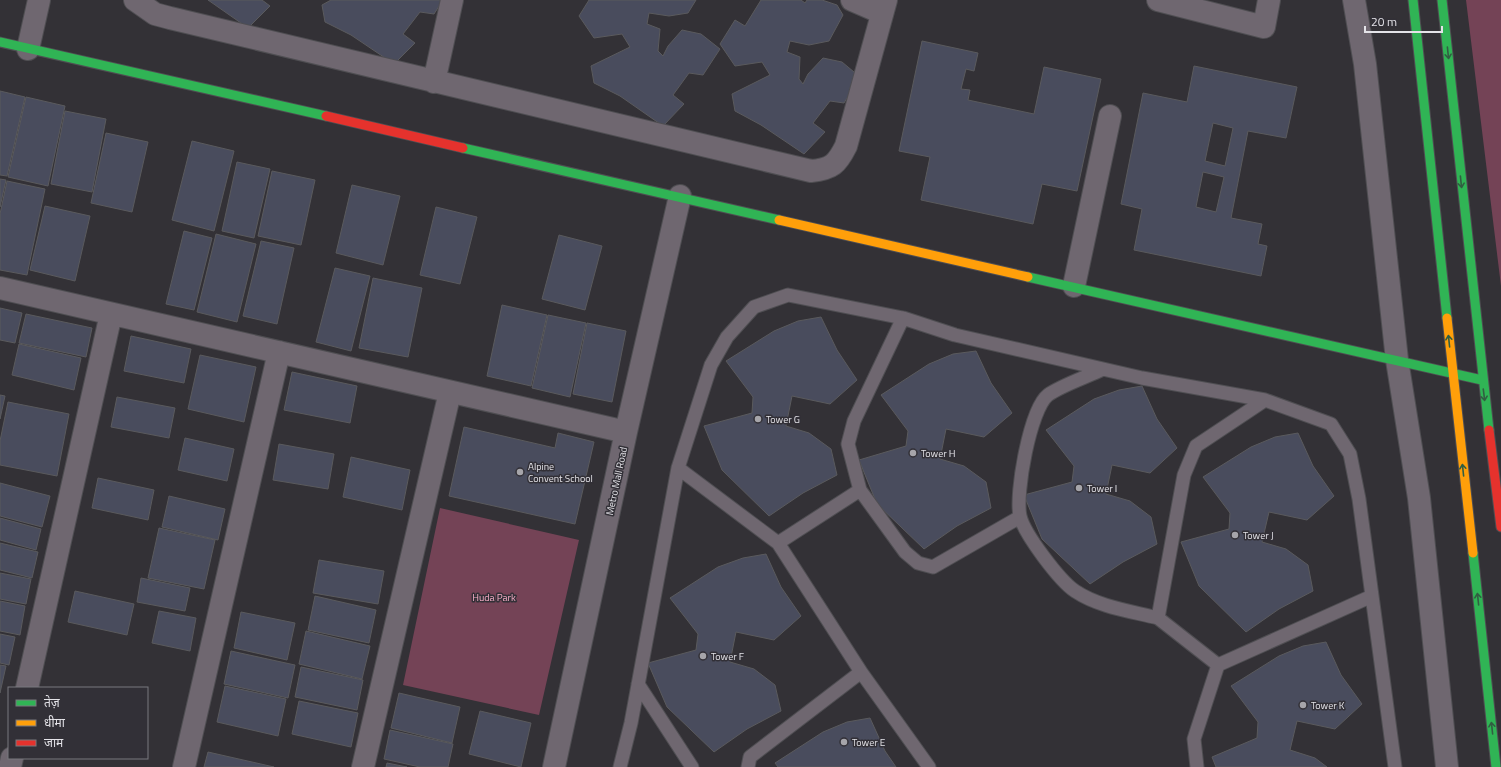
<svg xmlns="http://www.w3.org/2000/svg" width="1501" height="767" font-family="'Titillium Web','Noto Sans Devanagari',sans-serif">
<rect width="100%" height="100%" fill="#333136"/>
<path fill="#744356" d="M1466,0H1501V286Z
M440,508L579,540L539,715L403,685Z"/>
<path fill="#494c5d" stroke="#5a5a5d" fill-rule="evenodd" d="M208,0H262L270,6L248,28Z
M331,0H443L434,14L420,12L403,34L415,43L394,64L351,35L325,22L322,5Z
M589,0H696L688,13L669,16L649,13L647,24L660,29L658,51L663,56L668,46L682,30L701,34L720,49L703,75L689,73L673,95L684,104L663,126L620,96L594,83L591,66L630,47L622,34L594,38L579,16Z
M761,0H801L805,3L807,0H822L837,5L843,15L829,41L809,45L790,41L787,52L800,57L799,79L803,84L808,74L823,58L842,62L860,77L844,103L830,101L813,123L825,132L804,154L761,125L735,111L732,94L770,75L762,62L735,66L720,44L735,20L745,26Z
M922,41L978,53L974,71L966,69L961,89L970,90L968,100L1034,114L1044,67L1101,79L1077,191L1042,184L1033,224L921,200L930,157L899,151Z
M1194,66L1297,87L1286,138L1248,131L1231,218L1262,224L1258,244L1267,246L1261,276L1134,250L1142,209L1121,204L1143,93L1187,102ZM1213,123L1233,128L1225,166L1205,161ZM1203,172L1224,177L1216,212L1196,207Z
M0,91L25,97L7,176L0,175Z
M26,97L65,106L48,186L8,177Z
M65,111L106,119L92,192L51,184Z
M106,133L148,142L132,212L91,203Z
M192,141L234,151L214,231L172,220Z
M237,162L270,169L254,238L222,231Z
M272,171L315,180L301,245L258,236Z
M0,179L6,180L0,207Z
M7,181L45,189L27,275L0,270V214Z
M352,185L400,196L383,265L336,253Z
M45,206L90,216L75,281L30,270Z
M436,207L477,217L460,284L420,275Z
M184,231L212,238L194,310L166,304Z
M216,234L256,244L237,322L197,312Z
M559,235L602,246L585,310L542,299Z
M261,241L294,248L277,324L243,316Z
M335,268L370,276L351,351L316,342Z
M373,278L422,288L408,357L359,348Z
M502,305L547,315L531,386L487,376Z
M0,308L22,313L15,343L0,340Z
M26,314L92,328L86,357L19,343Z
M548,315L586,323L570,397L532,388Z
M821,317L837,350L857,380L830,404L792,396L786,426L809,433L831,449L837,475L803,493L769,516L722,470L704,426L752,413L753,397L726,361L774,331L798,321Z
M587,323L626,331L612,402L573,394Z
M131,336L191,349L184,383L124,371Z
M19,344L81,358L74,390L12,375Z
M976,351L991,383L1012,413L984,437L946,429L940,459L964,466L986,482L991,508L957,526L924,549L877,504L859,460L906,446L908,431L881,395L929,364L953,354Z
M200,355L256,367L244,422L188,409Z
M292,372L357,386L350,423L284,410Z
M1142,386L1157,419L1177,448L1150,473L1112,465L1106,494L1130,501L1151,517L1157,544L1123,562L1090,584L1042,539L1024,495L1072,482L1074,466L1046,430L1094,399L1119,390Z
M0,395L5,396L0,419Z
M117,397L175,408L169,438L111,427Z
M8,402L69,414L57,476L0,465V441Z
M464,427L555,448L558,433L594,442L575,524L449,496Z
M1298,433L1313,466L1334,496L1307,520L1269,512L1262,542L1286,549L1308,565L1313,591L1279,609L1246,632L1199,586L1181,542L1229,529L1230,513L1203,477L1251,447L1275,437Z
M185,438L234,449L227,481L178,470Z
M279,444L334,454L328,489L273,480Z
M351,457L410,470L402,510L343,497Z
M98,478L154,490L148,520L92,508Z
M0,483L50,496L42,527L0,516Z
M169,496L225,509L218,540L162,527Z
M0,518L41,529L36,550L0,540Z
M159,528L215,540L204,589L148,578Z
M0,543L38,552L32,578L0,570Z
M766,554L781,587L801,616L774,640L736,632L730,662L754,669L775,685L781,711L747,729L714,752L667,707L648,663L696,650L698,634L670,598L718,567L743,558Z
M319,560L384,571L378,604L313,593Z
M0,573L31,579L26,604L0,599Z
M141,578L190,588L185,611L137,602Z
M75,591L134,604L127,635L68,622Z
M315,596L376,610L369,643L308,630Z
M0,601L25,606L20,635L0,631Z
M159,611L196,618L190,651L152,643Z
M241,612L295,623L287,660L234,648Z
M306,631L370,646L362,679L299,664Z
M0,634L15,637L9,665L0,663Z
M1326,642L1341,675L1362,704L1335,729L1297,721L1290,750L1315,758L1327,767H1216L1212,757L1257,738L1258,722L1231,686L1279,656L1303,646Z
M231,651L295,665L288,698L224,684Z
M0,665L6,666L0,693Z
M301,667L363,680L357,710L295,697Z
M225,686L286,699L278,736L217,722Z
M399,693L460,707L452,743L391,728Z
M299,701L358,713L351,747L292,734Z
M480,711L531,723L521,767L469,754Z
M870,718L885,751L896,767H778L775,763L823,732L847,722Z
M390,730L453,744L448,767H420L384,759Z
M208,752L274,767H204Z
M387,763L407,767H386Z"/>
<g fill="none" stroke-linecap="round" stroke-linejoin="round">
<g stroke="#4f4e52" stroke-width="15">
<path id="lane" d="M1103,369C1089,376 1060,386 1048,395C1030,409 1015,494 1020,516C1024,534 1060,581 1075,591C1099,607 1130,611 1158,618
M678,468L778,543
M860,490L848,444L854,421L903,318
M1218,665L1158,618L1184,475L1196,446L1265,400
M861,672L929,767
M638,684L692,767
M620,767L631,723L678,468L711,365L727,337L754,307L788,295L903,318L955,335L1142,378L1265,400L1331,424L1350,454L1359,499L1395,767
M748,767L750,757L861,672L778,543L860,490L905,552L918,563L933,567L1020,517
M1197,767L1194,739L1218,665L1372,596"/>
</g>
<g stroke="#4f4e52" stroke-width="24">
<path id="street" d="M135,0L155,14L170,18L811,171C832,169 837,164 846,146L886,0
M852,0L882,13
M1158,0L1264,27L1269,0
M1354,0L1365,64L1397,360L1419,498L1447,767
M28,49L39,0
M434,82L452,0
M1074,286L1110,116
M0,288L626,432
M27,688L111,314
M10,767L12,758
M184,767L279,352
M363,767L450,392
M554,767L626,432L680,196"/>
</g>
<g stroke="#4f4e52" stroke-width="11">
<path id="fast" d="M1413,0L1447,318
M1442,0L1489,430
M0,42L326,116
M463,148L779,220
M1028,277L1482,380
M1473,553L1496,767"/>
</g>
<g stroke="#4f4e52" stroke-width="11">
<path id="slow" d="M779,220L1028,277
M1447,318L1473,553"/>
</g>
<g stroke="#4f4e52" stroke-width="11">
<path id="jam" d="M326,116L463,148
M1489,430L1501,527"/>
</g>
<use href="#lane" stroke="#6f6770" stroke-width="13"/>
<use href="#street" stroke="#6f6770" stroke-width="22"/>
<use href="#fast" stroke="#30b455" stroke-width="9"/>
<use href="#slow" stroke="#ff9f0a" stroke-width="9"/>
<use href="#jam" stroke="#e5322d" stroke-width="9"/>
</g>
<defs><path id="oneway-shaft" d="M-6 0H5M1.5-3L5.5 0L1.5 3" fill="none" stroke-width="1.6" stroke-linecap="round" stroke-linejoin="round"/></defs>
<g stroke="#315e42">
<use href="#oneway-shaft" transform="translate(1448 53) rotate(84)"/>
<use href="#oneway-shaft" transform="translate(1461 182) rotate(84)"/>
<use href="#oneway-shaft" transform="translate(1449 341) rotate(-96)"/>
<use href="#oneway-shaft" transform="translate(1484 395) rotate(83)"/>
<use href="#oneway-shaft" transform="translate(1463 470) rotate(-96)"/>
<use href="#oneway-shaft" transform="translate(1478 599) rotate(-96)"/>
<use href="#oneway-shaft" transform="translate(1492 728) rotate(-96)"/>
</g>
<g fill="#a6a5aa" stroke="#323037" stroke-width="1.5">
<circle cx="758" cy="419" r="4"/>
<circle cx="913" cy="453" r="4"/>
<circle cx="520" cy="472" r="4"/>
<circle cx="1079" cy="488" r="4"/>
<circle cx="1235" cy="535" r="4"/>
<circle cx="703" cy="656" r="4"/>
<circle cx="1303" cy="705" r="4"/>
<circle cx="844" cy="742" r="4"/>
</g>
<g text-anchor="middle" stroke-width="3" stroke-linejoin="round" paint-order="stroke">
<g font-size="10" fill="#e4e3e8" stroke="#323037" text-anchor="start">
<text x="766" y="423">Tower G</text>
<text x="921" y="457">Tower H</text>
<text x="528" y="470">Alpine<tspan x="528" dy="12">Convent School</tspan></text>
<text x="1087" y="492">Tower I</text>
<text x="1243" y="539">Tower J</text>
<text x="711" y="660">Tower F</text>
<text x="1311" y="709">Tower K</text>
<text x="852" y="746">Tower E</text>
</g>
<g font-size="10" fill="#e4e3e8" stroke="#323037">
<text transform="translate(616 481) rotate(-78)" y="4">Metro Mall Road</text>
</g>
<g font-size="10" fill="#fcb0ca" stroke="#323037">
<text x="494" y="601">Huda Park</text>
</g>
</g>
<rect x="8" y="687" width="140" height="72" fill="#323037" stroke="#79787e"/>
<rect x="16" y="700" width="20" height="6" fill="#30b455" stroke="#79787e"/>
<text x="44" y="707" font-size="12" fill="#e4e3e8">तेज़</text>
<rect x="16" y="720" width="20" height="6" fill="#ff9f0a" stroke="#79787e"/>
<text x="44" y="727" font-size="12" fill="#e4e3e8">धीमा</text>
<rect x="16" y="740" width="20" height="6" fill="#e5322d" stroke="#79787e"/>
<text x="44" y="747" font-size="12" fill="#e4e3e8">जाम</text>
<path d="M1365 26v6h77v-6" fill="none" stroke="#e4e3e8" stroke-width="2"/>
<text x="1371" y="26" font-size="12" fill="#e4e3e8" stroke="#323037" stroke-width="3" paint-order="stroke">20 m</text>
</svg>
